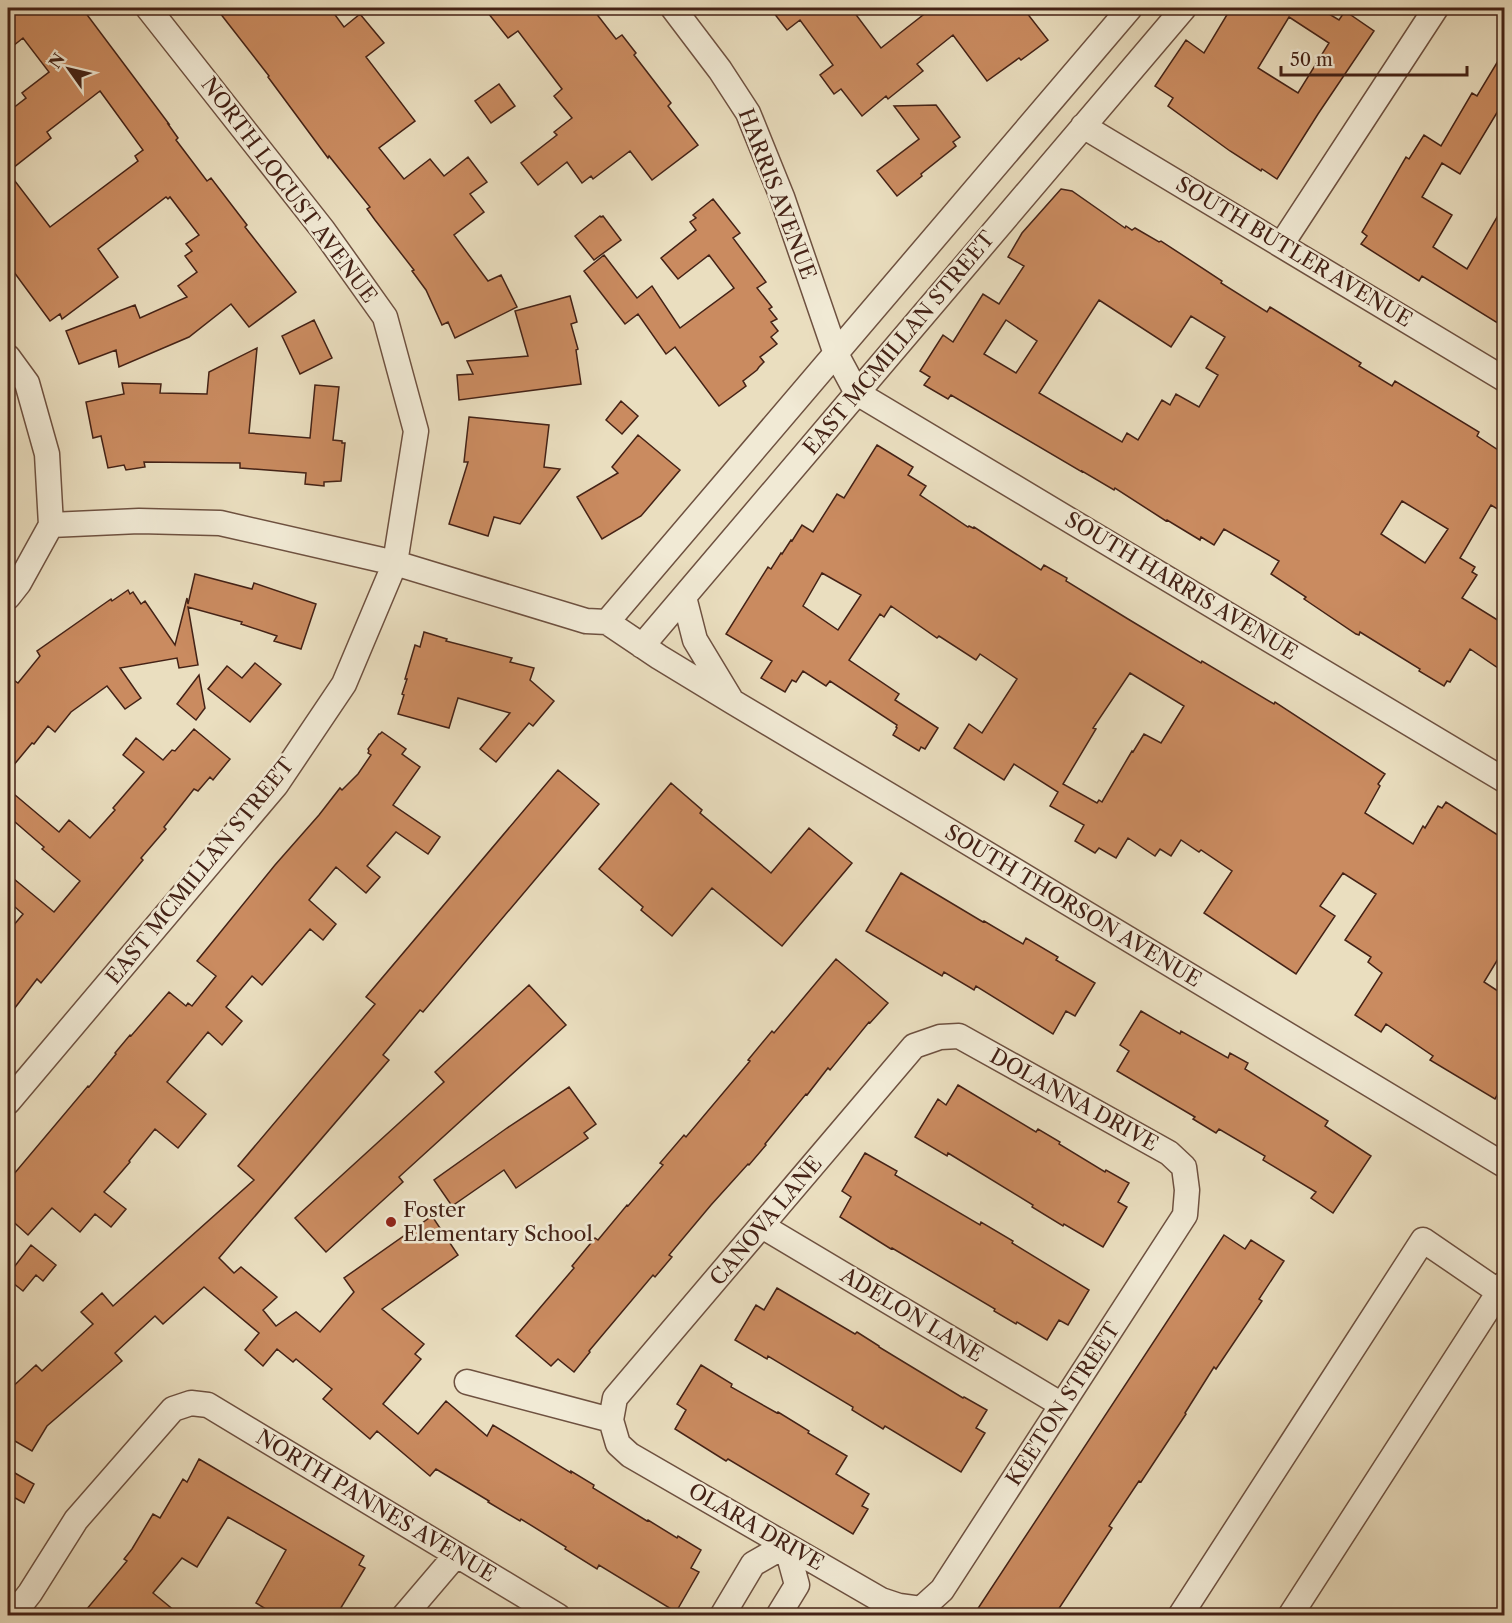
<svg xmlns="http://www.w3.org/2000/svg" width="1512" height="1623" font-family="'Libre Caslon Text',serif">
<rect width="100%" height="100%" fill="#eadebf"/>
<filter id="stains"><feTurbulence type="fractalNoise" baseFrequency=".00333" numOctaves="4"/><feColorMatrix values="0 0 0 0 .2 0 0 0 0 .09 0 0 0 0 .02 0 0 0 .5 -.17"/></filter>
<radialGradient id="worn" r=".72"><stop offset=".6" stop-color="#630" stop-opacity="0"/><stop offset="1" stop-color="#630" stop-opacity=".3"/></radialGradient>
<path fill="#ca8b60" stroke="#442216" stroke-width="1.5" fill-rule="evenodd" d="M8,8H82L169,124H168L178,138L176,140L207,181L211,178L247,225L245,227L296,292L249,327L231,304L189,337L119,367L116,350L79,364L66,331L135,305L140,318L187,297L178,286L197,272L185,256L192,251L186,244L199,235L170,197L168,199L166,197L98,249L118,277L62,319L60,314L50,321L8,264V112L26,98L22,93L49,72L23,38L8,50ZM100,91L143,150L135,156L138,161L50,227L8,172L51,138L47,132Z
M216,8H330L344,27L360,14L384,43L366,57L415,121L379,148L404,179L430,159L444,176L468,157L487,182L470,194L484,212L454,235L488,281L501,275L517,307L455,338L448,322L442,325L426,290L412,271L414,270L375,220L367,209L370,207L329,156L328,158L268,77L269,76Z
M484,8H592L616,39L622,35L636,53L634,55L671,103L668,106L698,145L652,180L630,151L593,179L591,176L582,183L567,162L538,185L521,163L557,135L554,132L572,118L554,96L562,89L518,31L508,38Z
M770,8H851L881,48L932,8H1023L1048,40L1021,60L1019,58L987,81L953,35L917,64L923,71L888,99L886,96L862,116L841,89L834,94L820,75L833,65L800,20L787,30Z
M1231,8H1319L1339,20L1345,11L1374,31L1318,114L1277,179L1262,169L1261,171L1230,151L1168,106L1173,98L1155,86L1186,40L1204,53ZM1289,17L1329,43L1298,93L1258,68Z
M1504,51V101L1460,174L1442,163L1422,197L1452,215L1433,247L1467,269L1504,205V327L1422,276L1419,281L1361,244L1367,236L1362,232L1406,157L1409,159L1424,135L1441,146L1472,93L1477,96Z
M499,84L515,106L491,123L475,101Z
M936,105L960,137L953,142L956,146L921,174L922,176L897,196L877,171L919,139L894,106Z
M1061,189L1072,191L1125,228L1126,226L1132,230L1135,228L1159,242L1161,241L1222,281L1221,283L1267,312L1270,307L1361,363L1359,366L1392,386L1395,381L1479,432L1477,436L1504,454V513L1491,505L1460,558L1475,567L1472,572L1477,575L1462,598L1504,624V672L1470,649L1450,682L1447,681L1444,686L1419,671L1420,669L1360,632L1359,635L1356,634L1304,599L1306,597L1271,574L1279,561L1224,529L1214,545L1201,537L1200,540L1167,520L1166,521L1115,488L1114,490L1082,471V472L951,395L948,399L924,385L930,377L920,371L943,335L953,342L983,294L999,304L1024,266L1008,257L1022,233ZM1099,300L1171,347L1191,316L1225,337L1206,368L1218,375L1199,407L1176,394L1170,405L1162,400L1138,440L1127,433L1122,442L1039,393ZM1006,320L1037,341L1016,373L984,354ZM1402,501L1448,529L1425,563L1381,534Z
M713,199L740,233L733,238L766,282L757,288L772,307L769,309L777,319L771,322L778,331L771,337L777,344L760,357L764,362L759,367L757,370L743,381L746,386L719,406L675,347L666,354L638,314L625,324L584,271L604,255L637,298L652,286L680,328L734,288L709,255L678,279L661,258L696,230L690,222L696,218L693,215Z
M600,216L601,217L603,216L621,240L594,260L575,236Z
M570,296L577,322L571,324L578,349L576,350L581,384L459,400L457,375L473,374L467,361L528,356L515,311Z
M314,320L332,358L300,374L282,336Z
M257,348L249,433L310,438L315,385L339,387L333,440L342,441V443H345L341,481L324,482V486L305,484L306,473L240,468V463L144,462L145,467L126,470L124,465L108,468L101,436L93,438L86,402L124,394L122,383L161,384L160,393L207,394L209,372Z
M621,401L638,416L622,434L606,420Z
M469,417L549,425L544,467L560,469L520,524L494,517L488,536L449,524L468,462H464Z
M638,435L680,470L641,516L602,539L577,497L618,473L612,467Z
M877,445L913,467L908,475L926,486L920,495L968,527L969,526L973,528L974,527L1041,570L1044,565L1067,578L1066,581L1128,619L1201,663L1202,661L1274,704L1275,702L1385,774L1378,784L1380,786L1365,813L1413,844L1423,826L1425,828L1438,806L1442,808L1446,802L1504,839V949L1484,982L1504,995V1082L1495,1099L1430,1060L1433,1056L1386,1024L1381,1032L1355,1015L1382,973L1368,962L1371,957L1345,940L1376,894L1343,873L1320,906L1335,916L1296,974L1204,913L1232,871L1201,850L1199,852L1181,840L1171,856L1160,849L1155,856L1128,838L1116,858L1099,848L1095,853L1075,841L1084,825L1050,806L1058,792L1014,764L1004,780L954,748L969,724L982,733L1017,679L980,654L976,660L939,636L937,638L891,606L884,617L880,614L849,660L899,694L895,700L938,728L925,749L921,747L919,751L893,735L897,728L896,727L897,725L830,681L826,686L803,671L796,682L792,680L785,692L761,678L772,661L726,634L768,567L771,569L781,553L782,554L791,540L792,541L802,525L813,532L837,494L844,498ZM822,573L861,595L838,630L803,606ZM1130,673L1184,706L1161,743L1144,734L1133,752L1132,751L1102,802L1099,800L1097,803L1063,784L1096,729L1093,728Z
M195,574L252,589L254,583L316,604L301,649L274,641L277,636L241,624L242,622L188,607L198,665L179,668L177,658L120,668L141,698L125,709L107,686L71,712L55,732L48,726L34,744L32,743L8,772V690L15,681L18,683L40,656L37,651L111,599L112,601L128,590L130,594L133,592L141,604L145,601L175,645L187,598L188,604Z
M424,632L447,639L446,641L512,658L510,662L534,668L530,680L554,701L533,726L529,723L496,762L480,749L510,713L458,698L449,728L398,714L404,695L402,694L407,679H405L415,645L420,647Z
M255,663L281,684L250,722L208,689L227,666L242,678Z
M199,675L205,708L196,720L177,704Z
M194,729L230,759L213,780L210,777L198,791L194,789L164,827L166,829L141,858L143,860L60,960L41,983L37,979L8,1017V932L23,914L8,901V874L54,912L80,881L42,849L44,847L8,816V789L59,832L69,820L90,838L115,810L113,808L144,772L123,755L136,738L163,760L172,750L175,751Z
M382,732L406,749L402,754L420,767L393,805L440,837L428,854L396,832L367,866L380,877L366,893L336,867L309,900L336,924L323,940L310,929L262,985L252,976L226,1007L242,1021L222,1045L208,1032L167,1082L206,1114L178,1148L155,1129L129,1161L130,1162L104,1192L126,1209L111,1227L95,1214L80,1232L52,1208L28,1235L8,1217V1181L88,1086L89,1087L116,1054L115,1053L130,1035L131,1036L169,992L186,1006L188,1003L192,1006L216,976L197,961L275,865L319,815L340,788L342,790L358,774L371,755L368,753L369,751L368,749L379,734H380Z
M558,770L599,804L423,1012L420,1010L383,1055L389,1060L219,1258L234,1273L241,1267L277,1297L263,1310L276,1326L296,1312L320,1332L354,1292L344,1278L432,1216L458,1255L382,1309L424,1344L415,1354L421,1359L383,1404L418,1434L446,1401L487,1436L493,1425L571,1473V1471L594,1485L593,1488L647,1521L648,1520L677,1538L678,1536L701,1550L691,1568L699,1572L676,1612L599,1565L597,1569L565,1549L566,1547L521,1519L520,1521L488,1502L489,1501L436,1469L430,1476L377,1431L370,1439L323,1399L332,1389L296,1359L293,1362L277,1349L263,1366L245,1350L259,1333L204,1287L163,1324L155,1316L115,1353L122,1361L47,1426L32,1451L8,1437V1391L36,1365L42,1371L93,1324L81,1312L102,1293L113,1306L254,1180L238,1166L375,1004L366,997Z
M671,783L702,810L700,813L771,873L809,828L852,863L782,946L712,888L672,936L641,910L643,907L599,869Z
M901,873L983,922L984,921L1023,944L1026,938L1058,957L1056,960L1095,983L1075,1016L1066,1011L1053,1034L976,986L974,990L944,972L942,976L866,931Z
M836,959L888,1003L870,1023L869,1022L830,1070L828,1068L807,1095L806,1094L765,1144L766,1145L749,1165L748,1164L711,1205L669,1255L672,1257L655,1277L653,1275L589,1351L590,1352L574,1372L558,1359L551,1366L516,1336L574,1268L572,1266L595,1238L598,1240L627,1205L628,1206L663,1165L660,1163L684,1135L686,1137L750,1061L748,1060L772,1031L774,1033Z
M529,985L566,1025L399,1177L403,1182L326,1252L295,1218L444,1082L435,1072Z
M1141,1011L1180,1034L1181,1031L1228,1058L1230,1053L1248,1063L1245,1069L1328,1121L1325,1126L1371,1156L1333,1213L1311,1198L1316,1192L1263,1160L1265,1156L1219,1129L1216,1133L1193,1119L1195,1117L1117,1071L1129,1051L1120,1045Z
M958,1085L1036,1132L1038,1129L1060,1142L1059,1144L1105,1172L1106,1170L1129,1183L1118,1202L1127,1207L1103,1247L1064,1224L1063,1226L1032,1207L1033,1205L948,1153L947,1156L915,1137L938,1099L946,1105Z
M569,1087L596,1124L584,1133L588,1138L516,1188L504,1170L452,1206L434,1180L507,1128Z
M865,1153L897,1171L895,1175L980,1225L981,1222L1013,1241L1012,1243L1089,1290L1068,1325L1059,1320L1047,1340L1017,1322L1016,1324L994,1311L995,1309L892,1248L891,1249L840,1217L851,1197L842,1191Z
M1224,1235L1245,1249L1251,1240L1284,1261L1259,1299L1262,1301L1216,1369L1214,1367L1185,1413L1186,1414L1141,1482L1139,1481L1109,1526L1112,1528L1054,1616H973Z
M31,1245L56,1265L43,1281L36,1275L23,1291L8,1279V1275Z
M777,1288L855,1334L857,1332L879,1346V1347L963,1398L964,1397L987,1410L976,1428L985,1433L961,1472L885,1426L883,1429L852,1410L853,1407L768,1356L767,1359L735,1340L756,1305L764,1310Z
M701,1365L732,1384L731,1387L777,1413L778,1412L809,1431L808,1433L847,1456L836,1474L869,1494L862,1506L868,1509L853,1534L728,1459L726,1461L675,1429L686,1410L677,1404Z
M199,1459L364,1556L359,1565L365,1568L336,1616H277L256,1603L286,1550L228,1517L197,1567L182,1558L153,1593L181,1616H81L127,1561L124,1559L132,1549L153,1514L160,1518L183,1479L187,1482Z
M8,1469L34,1484L24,1503L8,1494Z"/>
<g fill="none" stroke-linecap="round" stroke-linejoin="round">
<g stroke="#6e5140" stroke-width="27">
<path id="minor" d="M673,8L720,70L748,113L782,197L836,354L857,393L1504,780
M1083,126L1504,379
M1281,245L1436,8
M8,357L27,383L47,454L51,525
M8,597L19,583L51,525L139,521L220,523L395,563L416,431L385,317L323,230L148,8
M684,597L695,640L730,698
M607,622L1130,8
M642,646L1184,8
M959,1036L1169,1153L1184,1167L1187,1190L1185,1215L942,1590L921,1609L899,1606L881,1600L630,1455L618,1444L611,1420L615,1398L914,1046L940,1037Z
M8,1102L276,785L344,684L395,563L586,621L607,622L659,657L733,702L914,810L1504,1165
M762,1226L1062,1405
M467,1382L611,1420
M12,1616L30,1593L76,1520L173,1409L191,1403L208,1405L558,1616
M404,1616L456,1555
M722,1616L753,1564L786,1545L797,1585L778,1616
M1180,1616L1423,1240L1499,1292
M1290,1616L1504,1284"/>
</g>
<use href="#minor" stroke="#f1ead5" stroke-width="24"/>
</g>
<circle fill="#8f2418" stroke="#f1ead5" stroke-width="2" cx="391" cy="1222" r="6"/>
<g text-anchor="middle" stroke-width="5" stroke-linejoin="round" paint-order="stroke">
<g font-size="21" fill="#442216" stroke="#f1ead5">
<text transform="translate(289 190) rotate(53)" y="7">NORTH LOCUST AVENUE</text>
<text transform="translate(777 194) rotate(69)" y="7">HARRIS AVENUE</text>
<text transform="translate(1294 252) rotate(31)" y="7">SOUTH BUTLER AVENUE</text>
<text transform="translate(899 343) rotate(-50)" y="7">EAST MCMILLAN STREET</text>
<text transform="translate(1181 586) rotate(31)" y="7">SOUTH HARRIS AVENUE</text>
<text transform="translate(200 871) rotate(-51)" y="7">EAST MCMILLAN STREET</text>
<text transform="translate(1073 906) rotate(31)" y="7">SOUTH THORSON AVENUE</text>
<text transform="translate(1074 1100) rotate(29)" y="7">DOLANNA DRIVE</text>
<text transform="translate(766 1221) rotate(-50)" y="7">CANOVA LANE</text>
<text transform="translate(912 1315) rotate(31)" y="7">ADELON LANE</text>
<text transform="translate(1063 1404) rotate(-57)" y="7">KEETON STREET</text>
<text transform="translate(376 1506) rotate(31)" y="7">NORTH PANNES AVENUE</text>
<text transform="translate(756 1527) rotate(30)" y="7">OLARA DRIVE</text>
</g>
<g font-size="21" fill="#442216" stroke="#f1ead5" text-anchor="start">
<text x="403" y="1217">Foster<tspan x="403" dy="24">Elementary School</tspan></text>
</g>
</g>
<rect width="1512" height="1623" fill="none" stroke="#eadebf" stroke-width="30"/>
<rect x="9" y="9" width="1494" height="1605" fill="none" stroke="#442216" stroke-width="3"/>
<rect x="15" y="15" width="1482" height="1593" fill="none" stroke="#442216" stroke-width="1.5"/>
<g transform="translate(69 69) rotate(304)" stroke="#f1ead5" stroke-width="4.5" paint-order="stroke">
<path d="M0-4.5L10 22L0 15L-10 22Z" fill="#442216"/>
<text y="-9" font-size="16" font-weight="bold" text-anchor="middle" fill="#442216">N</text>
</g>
<path d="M1281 66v9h186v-9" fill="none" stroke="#442216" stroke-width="3"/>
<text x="1290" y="66" font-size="18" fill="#442216" stroke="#f1ead5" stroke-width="4.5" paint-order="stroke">50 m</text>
<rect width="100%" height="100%" filter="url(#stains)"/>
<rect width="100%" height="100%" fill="url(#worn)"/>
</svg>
